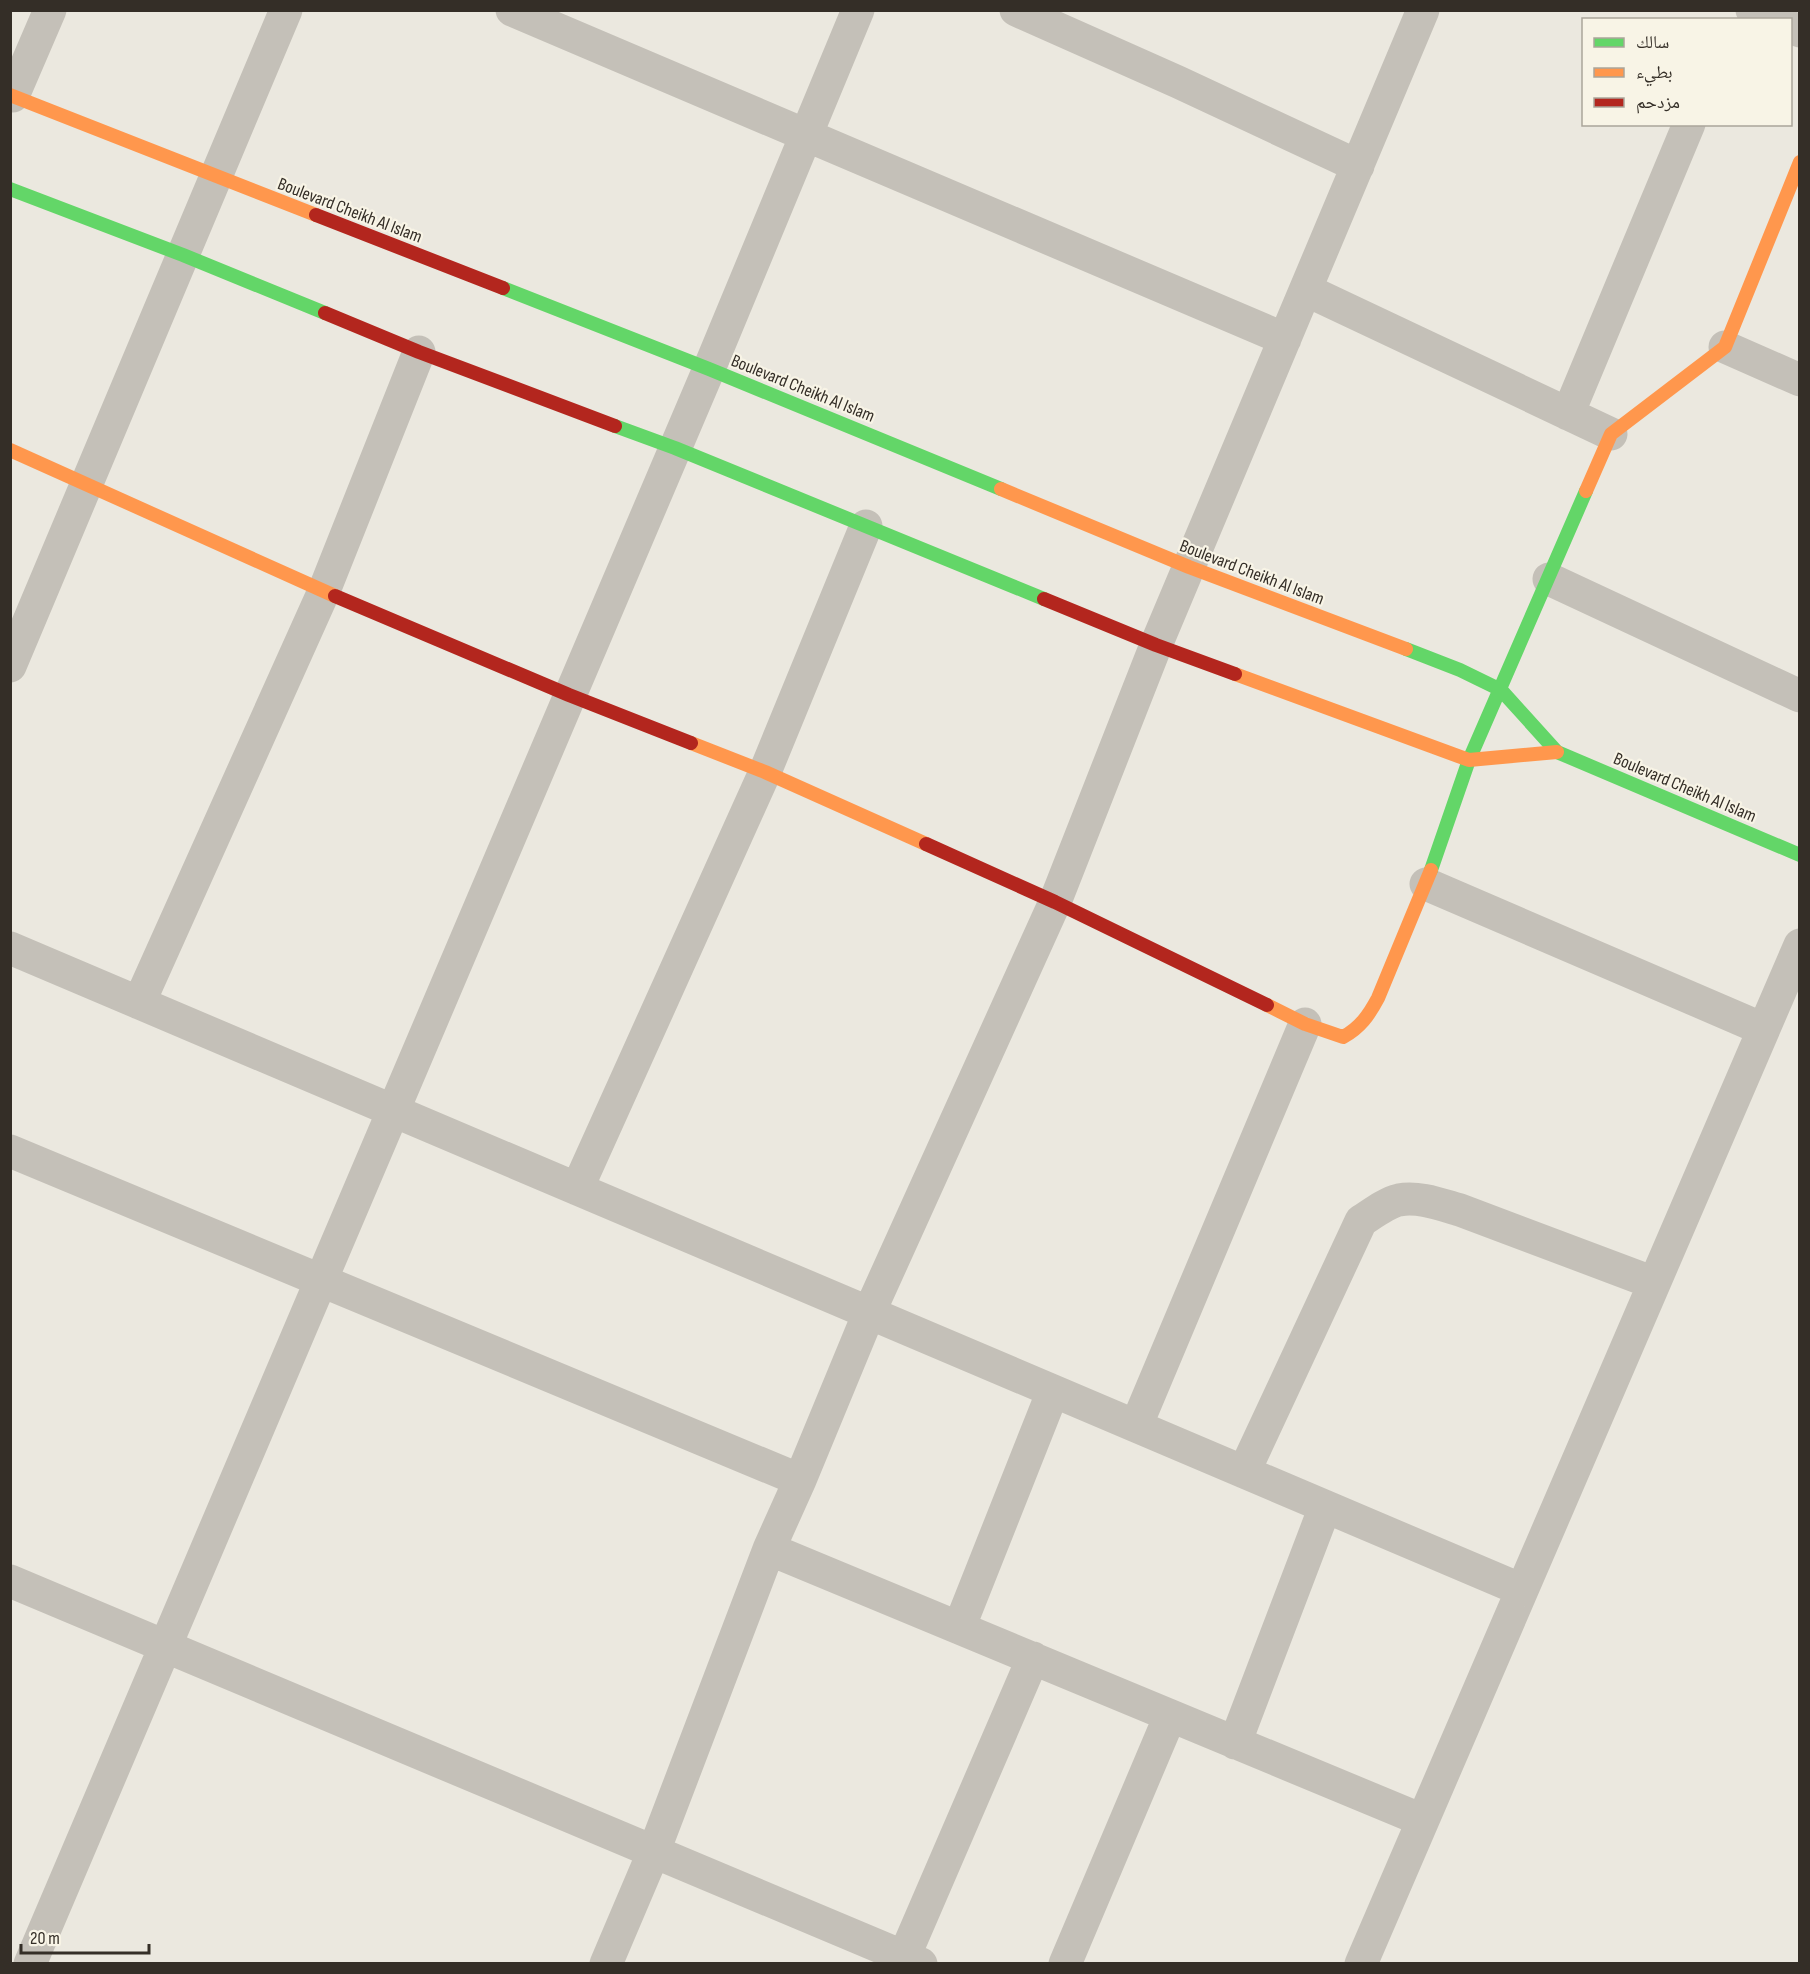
<svg xmlns="http://www.w3.org/2000/svg" width="1810" height="1974" font-family="'Sofia Sans Condensed','Noto Naskh Arabic',sans-serif">
<rect width="100%" height="100%" fill="#ebe8df"/>
<g fill="none" stroke-linecap="round" stroke-linejoin="round">
<path stroke="#c4c0b8" stroke-width="33" d="M512,10L1285,339
M1016,10L1178,82L1358,166
M1752,10L1773,20
M1790,27L1800,31
M13,96L50,10
M1306,290L1611,434
M1725,347L1800,380
M1568,414L1689,124
M1549,579L1800,696
M10,666L286,10
M1426,884L1763,1029
M10,948L1522,1590
M139,1003L324,591L419,352
M10,1151L800,1480
M577,1189L765,772L866,526
M1136,1426L1305,1024
M1244,1472L1361,1221C1372,1214 1386,1203 1399,1200C1419,1196 1442,1205 1460,1210L1654,1283
M769,1549L1422,1820
M10,1581L921,1964
M959,1628L1053,1391
M1235,1743L1325,1507
M30,1964L709,369L858,10
M606,1964L654,1851L769,1549L800,1480L869,1313L1055,902L1156,645L1423,10
M901,1964L1033,1658
M1065,1964L1170,1716
M1361,1964L1800,945"/>
<path stroke="#63d668" stroke-width="14" d="M10,189L183,255L325,313
M503,288L709,369L1001,489
M615,426L675,448L1044,599
M1406,649L1460,670L1501,690L1557,752L1800,855
M1431,870L1469,760L1586,491"/>
<path stroke="#ff974d" stroke-width="14" d="M10,95L316,215
M10,450L335,596
M1001,489L1189,567L1406,649
M1586,491L1611,434L1725,347L1800,162
M1235,674L1469,760L1557,752
M691,743L765,772L926,844
M1267,1005L1305,1024L1343,1037C1360,1028 1369,1015 1378,998L1431,870"/>
<path stroke="#b3261e" stroke-width="14" d="M316,215L503,288
M325,313L419,352L615,426
M335,596L569,695L691,743
M1044,599L1156,645L1235,674
M926,844L1055,902L1267,1005"/>
</g>
<g text-anchor="middle" stroke-width="4.5" stroke-linejoin="round" paint-order="stroke">
<g font-size="18" fill="#342e27" stroke="#f8f4e6">
<text transform="translate(350 210) rotate(21)" y="6">Boulevard Cheikh Al Islam</text>
<text transform="translate(803 388) rotate(22)" y="6">Boulevard Cheikh Al Islam</text>
<text transform="translate(1252 572) rotate(21)" y="6">Boulevard Cheikh Al Islam</text>
<text transform="translate(1685 787) rotate(23)" y="6">Boulevard Cheikh Al Islam</text>
</g>
</g>
<rect width="1810" height="1974" fill="none" stroke="#342e27" stroke-width="24"/>
<rect x="1582" y="18" width="210" height="108" fill="#f8f4e6" stroke="#aaa59a" stroke-width="1.5"/>
<rect x="1594" y="38" width="30" height="9" fill="#63d668" stroke="#aaa59a" stroke-width="1.5"/>
<text x="1636" y="48" font-size="18" fill="#342e27">سالك</text>
<rect x="1594" y="68" width="30" height="9" fill="#ff974d" stroke="#aaa59a" stroke-width="1.5"/>
<text x="1636" y="78" font-size="18" fill="#342e27">بطيء</text>
<rect x="1594" y="98" width="30" height="9" fill="#b3261e" stroke="#aaa59a" stroke-width="1.5"/>
<text x="1636" y="108" font-size="18" fill="#342e27">مزدحم</text>
<path d="M21 1944v9h128v-9" fill="none" stroke="#342e27" stroke-width="3"/>
<text x="30" y="1944" font-size="18" fill="#342e27" stroke="#f8f4e6" stroke-width="4.5" paint-order="stroke">20 m</text>
</svg>
